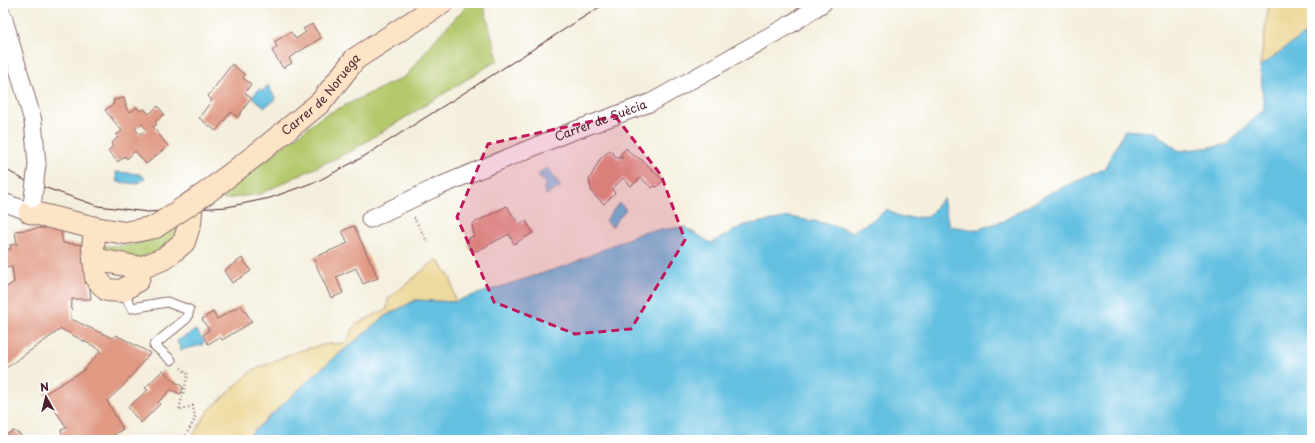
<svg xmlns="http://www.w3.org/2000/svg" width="1315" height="443" font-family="'Playpen Sans',sans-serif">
<rect width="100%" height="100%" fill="#fff"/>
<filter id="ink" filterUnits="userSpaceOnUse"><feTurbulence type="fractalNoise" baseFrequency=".025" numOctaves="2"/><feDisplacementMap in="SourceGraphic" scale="8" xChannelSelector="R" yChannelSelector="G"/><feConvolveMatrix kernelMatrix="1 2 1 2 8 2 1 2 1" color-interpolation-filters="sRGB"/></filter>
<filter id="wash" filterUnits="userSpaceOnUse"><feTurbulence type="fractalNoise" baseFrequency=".012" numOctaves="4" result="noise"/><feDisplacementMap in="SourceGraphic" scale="16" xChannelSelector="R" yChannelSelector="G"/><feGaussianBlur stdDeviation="0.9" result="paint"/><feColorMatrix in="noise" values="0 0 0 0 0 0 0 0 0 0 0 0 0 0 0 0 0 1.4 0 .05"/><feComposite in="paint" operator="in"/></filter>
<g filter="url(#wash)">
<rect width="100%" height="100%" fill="#f4efdc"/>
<path fill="#b4c86c" stroke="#7f744c" d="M470,3H483L498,60L353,150L260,194L212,201L323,116L406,76L438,36Z
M177,225L180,227L169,246L154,255L122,261L104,252L103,246L130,245L152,239Z"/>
<path fill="#eeda9e" stroke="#9c7c64" d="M1269,3H1312V29L1260,66Z
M437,259L451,279L455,302L416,300L385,316L321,369L244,440H190L208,411L253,370L288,355L306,349L328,344L345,343L356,324L387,309L388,299Z"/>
<path fill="#63c0e1" stroke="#567086" d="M1312,29V440H244L321,369L385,316L416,300L455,302L459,300L568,265L643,232L684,227L711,243L745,225L790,217L830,224L852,232L875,219L887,209L901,218L928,217L943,198L949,226L976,230L1003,221L1052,192L1104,169L1125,130L1154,132L1179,151L1227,145L1264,109L1260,66Z
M268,85L276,99L265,107L252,97L259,89L263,91Z
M548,168L561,187L546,195L543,188L545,186V182L538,177L540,172Z
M116,172L140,174V176H143L145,178L144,180L139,182V184L117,182Z
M619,203L626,209L612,227L605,221Z
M196,330L204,341L202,345L181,350L177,341Z"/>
<g id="blocks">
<path fill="#e09983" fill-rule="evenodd" d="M312,24L321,38L289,58L292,63L283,68L272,51L277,47L274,42L291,32L296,39L306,32L303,29Z
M232,64L245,75L243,78L251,84L245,93L251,98L238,117L231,112L216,131L199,118L212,100L208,96Z
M124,98L127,110L131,112L136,107L141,111L144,109L149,114L158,106L164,114L155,122L157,124L153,127L168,146L146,164L135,151L127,159L125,156L118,162L108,151L113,146L111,144L118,137L116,135L122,131L105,110L114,104L113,100ZM142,124L147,130L140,134L135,129Z
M626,148L631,154L642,160L663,180L657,187L654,186L652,188L641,178L631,186L623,178L612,189L615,193L604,204L592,193L589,180L600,159L610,150L617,158H623L620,155Z
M507,206L519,225L526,221L533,233L514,244L509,234L477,251L470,249L468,244L469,238L474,236L472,224Z
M60,226L63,243L85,245L91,299H72L71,319L112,338L116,335L150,353L124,385L107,401L123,429L106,440H64L61,430L67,428L44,394L83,371L101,350L61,329L3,370V285L5,284L7,287L14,282L12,267L5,268L4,250L11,249L10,245L17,244L15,231Z
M354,226L378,278L363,284L356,268L336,277L343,293L331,298L313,258L348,243L342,231Z
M242,258L251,271L232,283L224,271Z
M241,305L252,322L222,340L220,337L208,344L203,335L209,330L202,319L213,312L217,319Z
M163,370L171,379L183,387L181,394L171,390L158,402L160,404L141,423L134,415L128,407L148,390L145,388Z
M14,431L21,435V440H5L7,434Z"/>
</g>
</g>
<g filter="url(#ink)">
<use href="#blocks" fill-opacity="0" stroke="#866869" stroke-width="1"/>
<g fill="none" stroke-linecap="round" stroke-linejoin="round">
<g stroke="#866869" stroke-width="11">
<path id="lane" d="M122,291L132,308L167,302L189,310L187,318L154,345L171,360"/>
</g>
<g stroke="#866869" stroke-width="19">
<g id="street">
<path d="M3,16L33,121L37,164"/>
<path d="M3,202L30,212L33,199"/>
<path id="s1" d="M370,219L435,188L565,134L652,102L791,24L823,3"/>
</g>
</g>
<g stroke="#866869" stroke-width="24">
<g id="secondary">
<path id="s2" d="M206,193L261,151L321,102L355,59L442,3"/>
<path d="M30,212L95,228L125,233L155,227"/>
<path d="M95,228L93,248L96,278L107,290L122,291L138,280L141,268L165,258L184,242L190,223L192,202"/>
<path d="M94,259L141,268"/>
</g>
</g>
<path stroke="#866869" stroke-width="2.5" stroke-dasharray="1 3" stroke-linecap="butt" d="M415,218H414L428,243
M181,368L188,374L179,410L193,406L195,419L183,440"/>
<use href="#lane" stroke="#fff" stroke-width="9"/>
<use href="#street" stroke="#fff" stroke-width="17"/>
<use href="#secondary" stroke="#fee4c6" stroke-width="22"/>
<path stroke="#4a1f2b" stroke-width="1" d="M3,168L26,181L98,206L148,212L227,207L270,198L320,180L363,157L606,3"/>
<g stroke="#866869" stroke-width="19" stroke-linecap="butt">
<path id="street-bridge" d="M33,198L37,164"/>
</g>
<g stroke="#866869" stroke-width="24" stroke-linecap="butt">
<path id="secondary-bridge" d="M155,227L206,193"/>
</g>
<use href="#street-bridge" stroke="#fff" stroke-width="17"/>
<use href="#secondary-bridge" stroke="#fee4c6" stroke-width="22"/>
</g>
</g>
<path fill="#c2185b" fill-opacity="0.2" stroke="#c2185b" stroke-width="3" stroke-dasharray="8 5" stroke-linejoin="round" d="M615,116L661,175L685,240L631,329L575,334L494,302L457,217L488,144Z"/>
<g text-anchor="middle" stroke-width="4" stroke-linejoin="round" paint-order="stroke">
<g font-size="12" fill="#4a1f2b" stroke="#fff">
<text dy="4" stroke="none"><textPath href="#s2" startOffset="152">Carrer de Noruega</textPath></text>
<text dy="4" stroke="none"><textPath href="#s1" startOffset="251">Carrer de Suècia</textPath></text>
</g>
</g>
<rect width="1315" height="443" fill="none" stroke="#fff" stroke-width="16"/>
<g transform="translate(46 397) rotate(352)" stroke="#ffffff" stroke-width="3" paint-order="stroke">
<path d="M0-3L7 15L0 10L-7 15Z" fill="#4a1f2b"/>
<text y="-6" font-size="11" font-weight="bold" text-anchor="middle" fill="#4a1f2b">N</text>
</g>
</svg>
